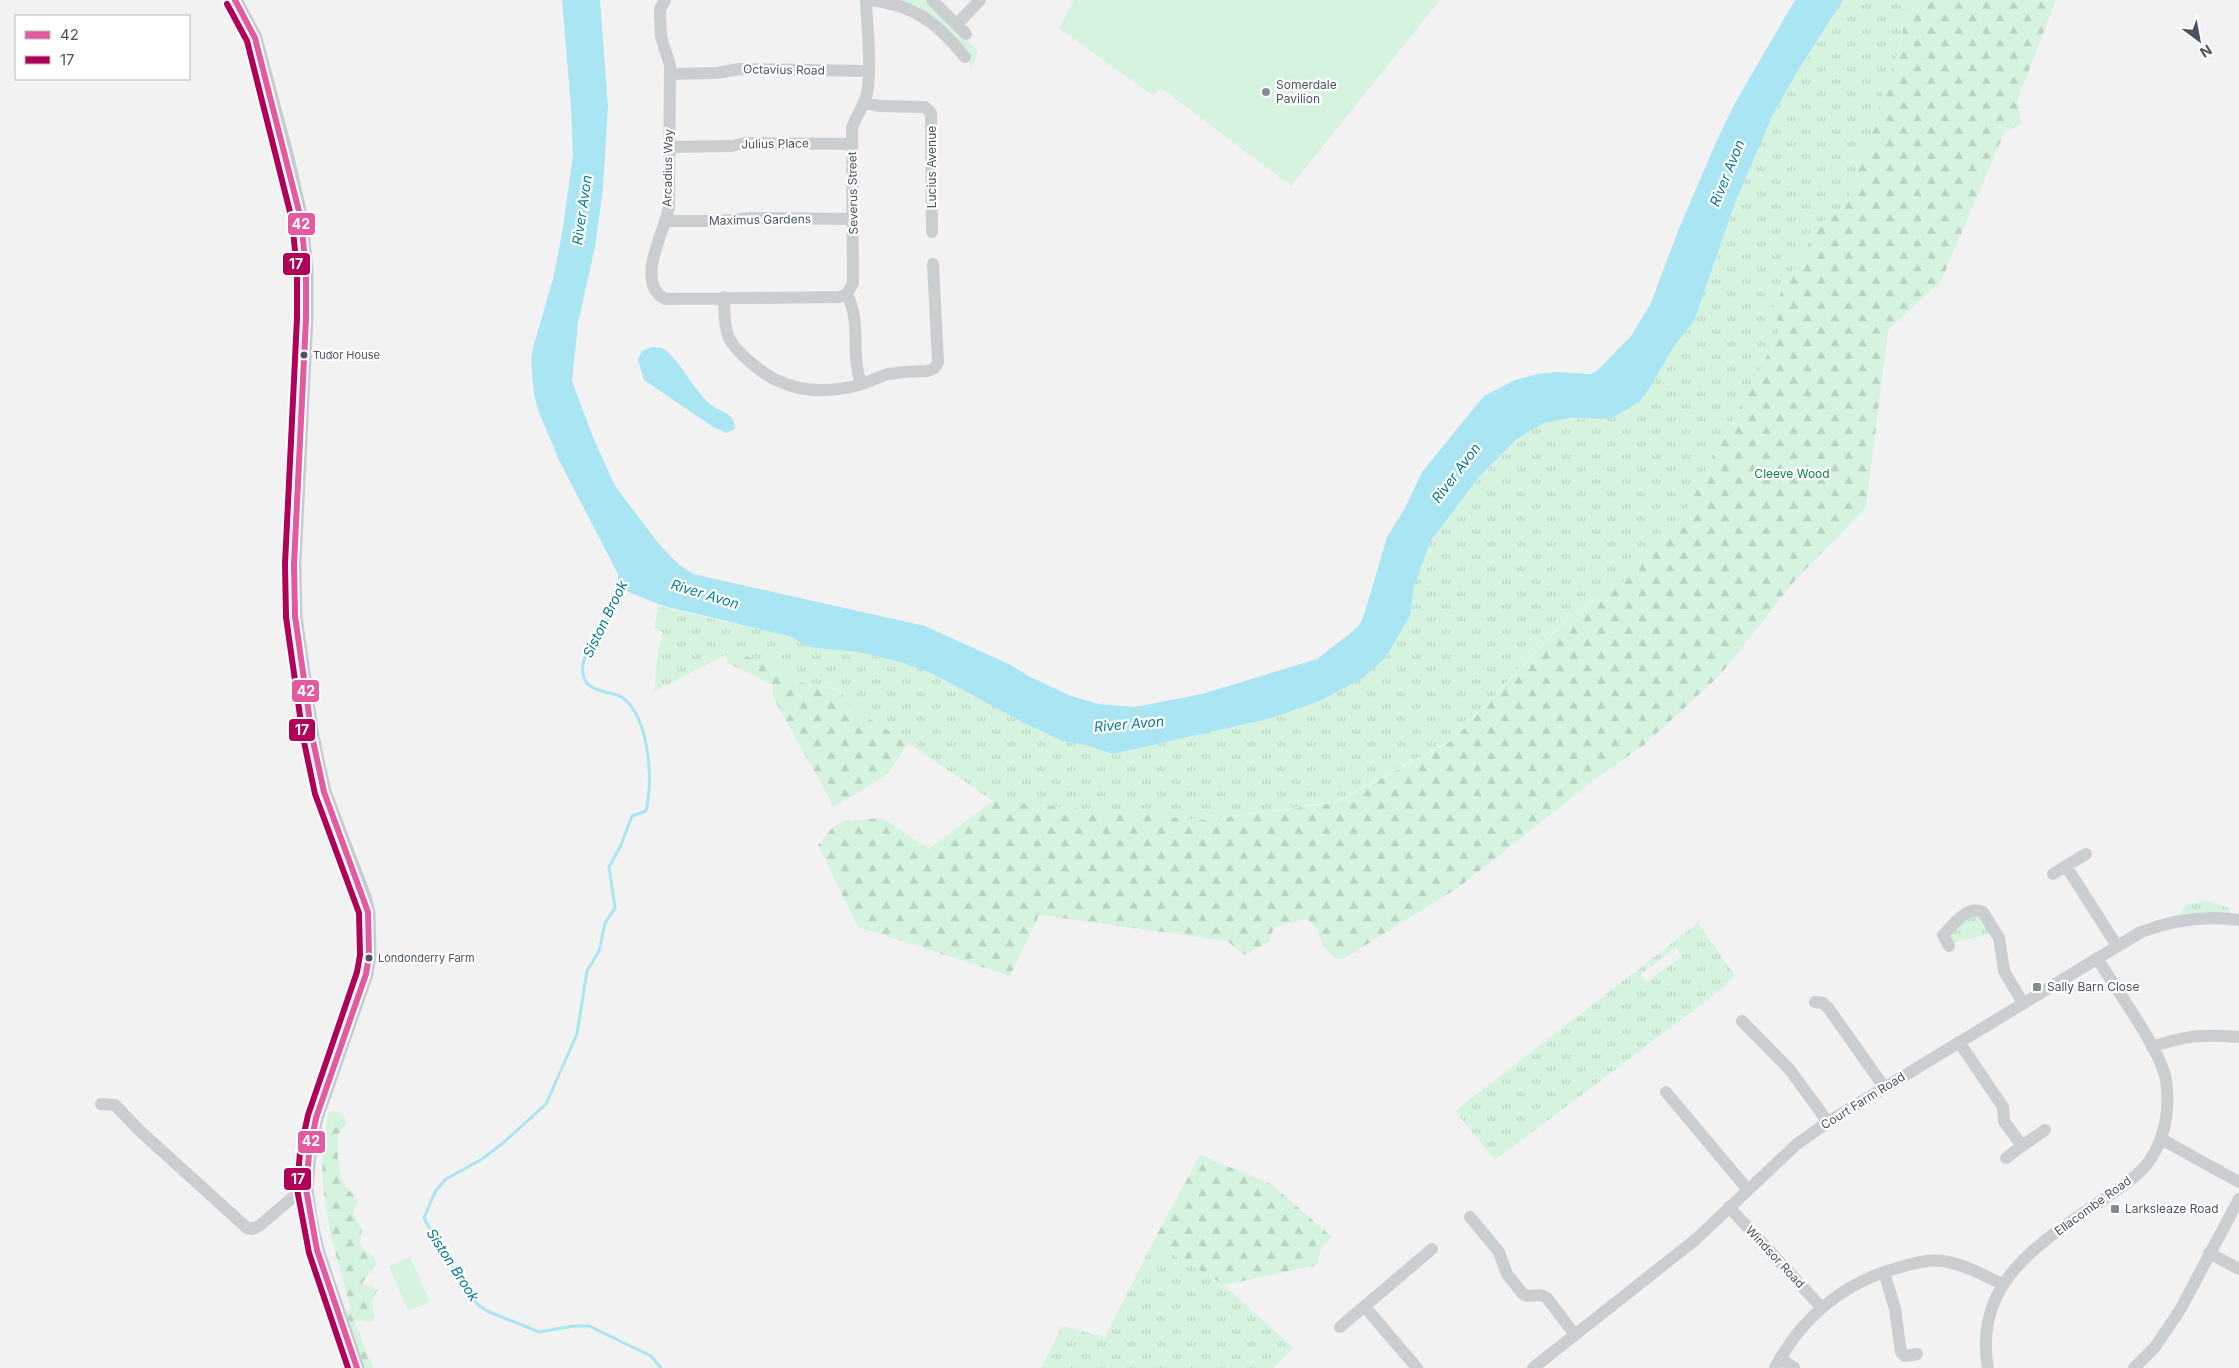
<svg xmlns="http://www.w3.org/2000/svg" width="2239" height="1368" font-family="Inter,sans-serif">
<defs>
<pattern id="grass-tufts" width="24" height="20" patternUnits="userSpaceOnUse" patternTransform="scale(1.25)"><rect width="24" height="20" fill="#d6f3e0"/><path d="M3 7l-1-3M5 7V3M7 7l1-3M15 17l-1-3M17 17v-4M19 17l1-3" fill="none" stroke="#b9d2c3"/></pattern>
<pattern id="forest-firs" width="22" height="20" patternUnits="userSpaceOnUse" patternTransform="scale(1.25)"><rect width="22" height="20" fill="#d6f3e0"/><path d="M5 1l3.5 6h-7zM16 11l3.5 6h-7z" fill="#b9d2c3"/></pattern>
</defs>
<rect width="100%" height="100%" fill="#f3f2f2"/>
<path fill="url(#grass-tufts)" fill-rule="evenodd" d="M896,0H924L933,5L978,51L971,69L964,50Z
M1843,0H1909L1899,49L1845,207L1821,222L1770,312L1783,325L1681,520L1627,579L1569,616L1453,739L1335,802L1203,820L993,801L908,743L846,704L841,690L781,678L736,652L725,655L654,692L658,651L663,632L654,630L658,606L726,622L756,627L789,636L807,646L816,648L858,652L901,662L933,674L1022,722L1062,741L1086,745L1113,754L1272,718L1322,700L1363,678L1386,657L1410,616L1414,587L1430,542L1479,477L1517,439L1543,423L1556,419H1611L1640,401L1649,389L1674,346L1694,321L1734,206L1772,116L1799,69Z
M2207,901L2229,908V915H2180L2181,910L2189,904Z
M1977,914L1992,933L1953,943L1950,936L1968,916Z
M1698,923L1735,976L1714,995L1495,1160L1455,1111ZM1676,948L1682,956L1647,982L1641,974Z
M1153,1242L1224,1285L1293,1348L1273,1368H1041L1062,1326L1105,1337Z"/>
<path fill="url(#forest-firs)" d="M1909,0H2056L2017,101L2021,124L2004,133L1941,281L1888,330L1866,508L1796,579L1720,675L1644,745L1598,777L1459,887L1343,959L1335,958L1323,946L1317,929L1307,919L1274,927L1269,942L1245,955L1227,941L1039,915L1010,976L858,927L818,845L834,826L845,821L883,818L929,849L993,801L1203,820L1335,803L1453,740L1570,616L1627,579L1681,520L1783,325L1770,312L1821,222L1845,207L1899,49Z
M736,652L776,668L781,678L841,691L846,704L908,743L888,774L834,807L773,697L772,685L728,663L725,655Z
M329,1111C339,1112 344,1113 347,1124L338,1134C338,1149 336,1171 345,1185C349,1191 354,1194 358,1201L353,1214L362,1230L360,1241L362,1248L373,1256L377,1264L362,1283L365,1286L372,1285L374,1289H378L372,1300L375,1317L371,1322L354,1320L373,1368H365L344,1312L351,1309C333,1245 311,1178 329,1111Z
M1200,1155L1271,1184L1332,1237L1321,1249L1317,1265L1224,1285L1153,1242Z"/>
<path fill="#d6f3e0" d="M1074,0H1440L1291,186L1161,88L1153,96L1059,28Z
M410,1257L430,1302L408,1311L389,1266Z"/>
<path fill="#a9e5f2" d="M562,0H600L608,106L603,189L595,247L578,323L572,381L593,437L615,486L659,544L678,564L693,574L925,626L1011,665L1030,677L1071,696L1099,704L1135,707L1202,694L1317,659L1353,631L1360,624L1364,615L1387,537L1405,508L1422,472L1484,396L1515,380L1538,374L1556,372L1591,374L1598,370L1631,336L1651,303L1678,231L1717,140L1735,103L1795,0H1843L1799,69L1772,116L1734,206L1694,321L1674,346L1649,389L1640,401L1611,419L1571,418L1543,423L1517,439L1479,477L1430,542L1414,587L1410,616L1386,657L1363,678L1322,700L1272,718L1113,754L1086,745L1062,741L1022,722L933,674L901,662L858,652L816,648L807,646L789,636L663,606L624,590L618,582V574L559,460L538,410L534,394L531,361L533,348L553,279L562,234L573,156L571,107Z
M651,347C655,347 659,347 662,348C677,355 694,391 710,404C721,413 735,412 735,429L726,433L713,427L644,380L638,360L642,351Z"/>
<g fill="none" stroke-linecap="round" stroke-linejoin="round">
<path stroke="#a9e5f2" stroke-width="3" d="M621,584C615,598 612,614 604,627C595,641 580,655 583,674C586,694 612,690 623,698C650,719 653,781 646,811L632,816L621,845L609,867L615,908L605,923L599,951L587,971L577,1034L546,1104L503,1143L482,1159L446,1179L435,1192L424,1218L438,1244L477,1304L487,1311L539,1332L574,1326H589L651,1356L661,1368"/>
<path stroke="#cbced1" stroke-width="12" d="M665,0L660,9V17L661,37L670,65L669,207C665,231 634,283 665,299L840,297L847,294
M870,0C915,5 937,23 965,57
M932,0L966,34
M957,24L980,0
M670,74L717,73L739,69L868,71
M865,103L879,106L925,107L931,113L932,232
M669,147L731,146L745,143L852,144
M666,221H719L751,218L853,219
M724,297C725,334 724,341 755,366C786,392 821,395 859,385C869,382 878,377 888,374C901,372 914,371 927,371C933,370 936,368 938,362L933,264
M861,384C850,352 862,325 847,294L853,283L852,129C855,116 865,106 867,93C872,66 867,28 866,0
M2086,854L2066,866L2117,946
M2053,874L2066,866
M1949,946L1943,935C1954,925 1966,905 1983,912L1999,938L2004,971L2023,1003
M1815,1002L1823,1003L1829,1009L1884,1087
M1742,1021L1790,1070L1828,1122
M1959,1042L2003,1107L2004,1121L2022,1146L2045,1130
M2152,1047C2186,1035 2204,1034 2239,1037
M1666,1092L1748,1190
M101,1104L115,1105L140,1131L247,1228L252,1229L259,1226L292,1198L306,1189
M2161,1139L2239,1182
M2006,1158L2022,1146
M1729,1207L1821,1307
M1470,1217L1499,1252L1507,1274L1523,1294L1527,1296L1541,1295L1547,1298L1575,1335
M2209,1253L2239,1269
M1884,1272L1895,1309L1901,1352L1905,1356L1917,1354
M1365,1307L1417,1368
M1340,1327L1432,1249
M1780,1358L1794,1368
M1533,1368L1695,1240L1797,1144L1828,1122L2141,932C2173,920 2205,915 2239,920
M1775,1368C1801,1318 1843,1283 1897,1268C1912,1264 1927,1259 1942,1261C1964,1264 1983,1275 2002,1284
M1988,1368C1972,1279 2045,1240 2107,1197C2122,1186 2142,1174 2152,1157C2166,1134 2170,1106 2166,1080C2160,1048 2115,988 2097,958
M2134,1368L2155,1347L2180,1310L2239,1199"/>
<path stroke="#c8cccf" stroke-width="15" d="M235,0L255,38L288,162L301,219L306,271V318L294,564L295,616L312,736L324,792L364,897L368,912L369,956L366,974L316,1118L309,1154L306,1189L310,1219L317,1250L357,1368"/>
<g stroke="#fff" stroke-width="10">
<path id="bus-1" d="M235,0L255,38L301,219L306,271V318L294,564L295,616L312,736L324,792L368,912L369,956L366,974L316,1118L309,1154L306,1189L317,1250L357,1368"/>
</g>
<g stroke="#fff" stroke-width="10">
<path id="bus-2" d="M227,4L247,41L292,220L297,271V318L285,564L286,617L303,737L315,794L359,913L360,955L357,972L308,1115L300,1152L297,1189L309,1253L348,1368"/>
</g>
<use href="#bus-1" stroke="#e35aa1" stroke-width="6"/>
<use href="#bus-2" stroke="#b10059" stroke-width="6"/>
</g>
<g fill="#848c93" stroke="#fff" stroke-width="2">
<circle cx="1266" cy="92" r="5"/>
<rect x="2032" y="982" width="10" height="10" rx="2.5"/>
<rect x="2110" y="1204" width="10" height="10" rx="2.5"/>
</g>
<g fill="#485560" stroke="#fff" stroke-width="2">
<circle cx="304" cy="355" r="4.5"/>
<circle cx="369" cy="958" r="4.5"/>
</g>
<g text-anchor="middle" stroke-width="4.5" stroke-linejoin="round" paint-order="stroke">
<g font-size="11" fill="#485560" stroke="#fff" text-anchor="start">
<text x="313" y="359">Tudor House</text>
<text x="378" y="962">Londonderry Farm</text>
</g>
<g font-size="12" fill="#485560" stroke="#fff">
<text transform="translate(784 70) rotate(1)" y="4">Octavius Road</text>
<text transform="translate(775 144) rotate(-1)" y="4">Julius Place</text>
<text transform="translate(932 167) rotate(-90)" y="4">Lucius Avenue</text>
<text transform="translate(668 168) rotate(-89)" y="4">Arcadius Way</text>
<text transform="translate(853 193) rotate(-91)" y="4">Severus Street</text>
<text transform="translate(760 220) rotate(-1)" y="4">Maximus Gardens</text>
<text transform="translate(1863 1101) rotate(-32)" y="4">Court Farm Road</text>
<text transform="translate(2093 1206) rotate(-36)" y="4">Ellacombe Road</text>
<text transform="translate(1775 1257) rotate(47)" y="4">Windsor Road</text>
</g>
<g font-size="12" fill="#485560" stroke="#fff" text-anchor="start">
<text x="1276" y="89">Somerdale<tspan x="1276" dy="14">Pavilion</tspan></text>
<text x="2047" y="991">Sally Barn Close</text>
<text x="2125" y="1213">Larksleaze Road</text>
</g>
<g font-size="12" fill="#118346" stroke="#fff">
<text x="1792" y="478">Cleeve Wood</text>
</g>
<g font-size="14" font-style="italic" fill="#067d97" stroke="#fff">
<text transform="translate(1727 173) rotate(-68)" y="5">River Avon</text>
<text transform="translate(582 210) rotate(-82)" y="5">River Avon</text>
<text transform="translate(1456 473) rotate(-53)" y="5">River Avon</text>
<text transform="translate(705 594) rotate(17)" y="5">River Avon</text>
<text transform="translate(605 619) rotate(-64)" y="5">Siston Brook</text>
<text transform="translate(1129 724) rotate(-5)" y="5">River Avon</text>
<text transform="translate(453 1265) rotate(57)" y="5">Siston Brook</text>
</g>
</g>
<g stroke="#fff" stroke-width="2">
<rect x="287" y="212" width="29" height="24" rx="5" fill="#e35aa1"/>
<rect x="282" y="252" width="29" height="24" rx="5" fill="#b10059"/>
<rect x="291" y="679" width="29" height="24" rx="5" fill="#e35aa1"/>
<rect x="288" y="718" width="28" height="24" rx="5" fill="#b10059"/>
<rect x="297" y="1130" width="29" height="24" rx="5" fill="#e35aa1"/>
<rect x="283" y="1167" width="29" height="24" rx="5" fill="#b10059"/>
</g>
<g font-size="14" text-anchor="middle" font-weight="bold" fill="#fff">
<text x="301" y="229">42</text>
<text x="296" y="269">17</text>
<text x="306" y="696">42</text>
<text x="302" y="735">17</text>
<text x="311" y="1146">42</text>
<text x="298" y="1184">17</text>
</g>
<rect x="15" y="15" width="175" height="65" fill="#ffffff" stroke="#b6bbbf"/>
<rect x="25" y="31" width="25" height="8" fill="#e35aa1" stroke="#b6bbbf"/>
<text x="60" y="40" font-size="15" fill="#485560">42</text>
<rect x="25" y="56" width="25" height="8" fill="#b10059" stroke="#b6bbbf"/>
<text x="60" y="65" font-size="15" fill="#485560">17</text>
<g transform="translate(2199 40) rotate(148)" stroke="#ffffff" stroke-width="4" paint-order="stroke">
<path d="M0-4L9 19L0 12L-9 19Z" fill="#485560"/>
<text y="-8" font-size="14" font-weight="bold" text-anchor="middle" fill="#485560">N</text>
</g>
</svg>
